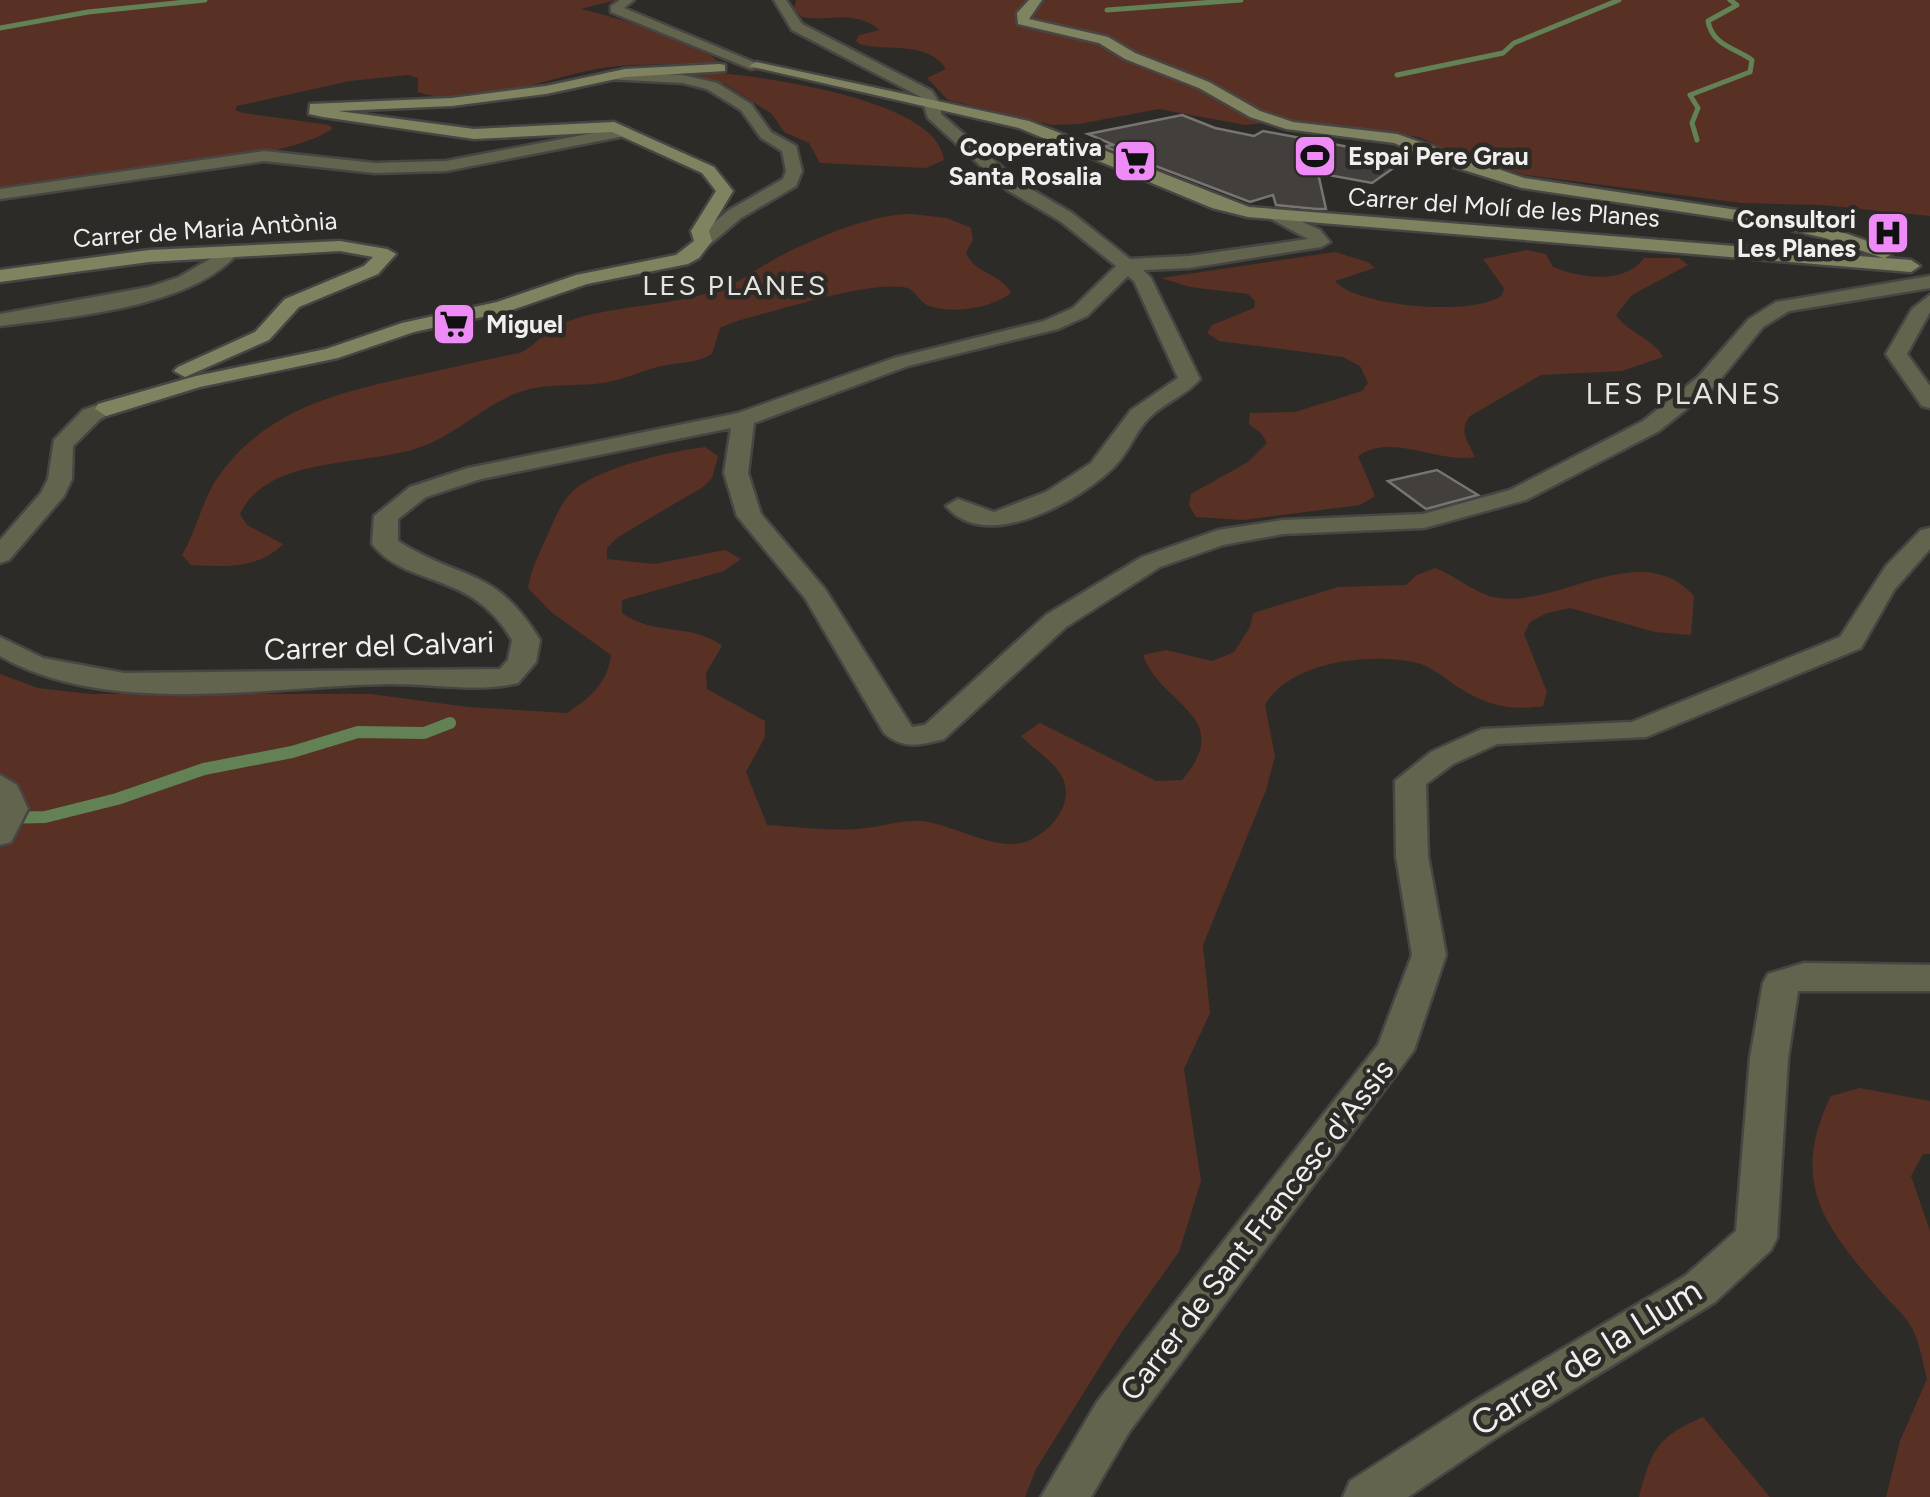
<svg xmlns="http://www.w3.org/2000/svg" width="1930" height="1497" font-family="Figtree,sans-serif">
<rect width="100%" height="100%" fill="#2d2b28"/>
<path fill="#583124" d="M0,0H616L581,9C608,15 704,43 718,62C682,65 645,63 609,67C553,74 473,112 418,92V78L408,75L350,81L237,106L235,110L243,113L329,125L333,128C295,161 61,183 0,189Z
M796,0H1930V216L1822,205L1742,203L1526,175L1463,158L1419,137L1296,120L1245,125L1159,109L1079,124L1052,125L948,100L927,78L946,69C927,40 888,52 859,44L856,41L859,35L880,30C854,9 831,22 802,17L794,9Z
M700,71C750,75 938,97 944,160L926,168L820,163L809,143L784,132L772,114L725,84L670,72Z
M912,214L947,218L971,228L973,240L966,253C975,274 1002,274 1011,293C992,308 950,315 927,305C917,300 917,289 903,287C863,282 776,311 734,322L720,328L712,354C695,364 680,362 661,366C641,371 623,380 603,383C580,386 557,384 534,388C495,396 468,425 433,442C378,469 269,451 240,514L247,525L283,544C259,569 224,567 191,565L182,555C198,528 202,498 221,473C270,406 346,391 422,374C455,367 487,359 520,353C537,345 545,330 563,323C614,304 671,307 721,289C739,283 752,272 768,263C804,242 871,213 912,214Z
M1527,250L1546,254L1553,267C1580,278 1625,285 1644,258H1679L1688,265L1632,295L1616,315C1628,333 1654,339 1663,357L1622,371L1541,375L1470,416C1458,431 1468,441 1475,457C1437,464 1394,432 1358,456L1375,496L1360,505L1243,520L1196,517L1189,505L1191,494L1248,462L1267,443L1261,433L1249,424L1250,413L1295,412L1362,391L1368,383L1360,366L1343,357L1219,341L1207,333L1212,325L1254,308L1255,301L1248,294L1190,287L1161,278L1335,252L1368,262L1375,268L1335,281C1357,307 1475,317 1502,295L1504,288L1483,259Z
M705,447L718,456L712,478L703,487L618,537L607,548V559L654,564L725,550L741,559L724,571L622,600V613C653,636 694,623 722,646L706,673L707,689L765,721V737L746,772L767,825C799,827 834,832 866,828C885,826 899,820 919,821C949,823 977,842 1008,844C1037,847 1077,810 1063,779C1056,762 1034,750 1021,736L1040,723L1156,781L1182,780C1237,716 1160,705 1143,655L1166,650L1212,661L1234,652L1250,627L1253,613L1338,587L1406,585L1417,575L1435,568C1457,576 1476,595 1499,598C1562,606 1642,537 1694,596L1691,635L1655,632L1570,608L1547,613L1530,622L1524,634L1547,692L1543,706C1513,711 1488,706 1461,689C1446,680 1433,666 1414,662C1369,653 1290,661 1265,705L1275,756L1266,790L1203,945L1210,1013L1184,1069L1201,1181L1179,1252L1121,1333L1036,1469L1025,1497H0V674L38,688L91,694H371L468,707L567,713C590,698 608,683 611,655L551,612L528,588C531,570 536,561 543,545C553,525 557,507 573,491C597,468 672,451 705,447Z
M1860,1088L1930,1101V1154H1923L1911,1176L1930,1231V1497H1886L1900,1441L1927,1379C1923,1364 1920,1343 1912,1328C1904,1313 1887,1300 1877,1287C1822,1224 1790,1179 1831,1096Z
M1703,1417L1770,1497H1639C1652,1449 1657,1437 1703,1417Z"/>
<g fill="none" stroke-linecap="round" stroke-linejoin="round">
<path stroke="#628155" stroke-width="5" d="M1107,10L1241,0
M0,28L88,12L205,0
M1397,75L1503,53L1514,43L1619,0
M1697,140L1692,123L1698,108L1690,95L1750,72L1752,60C1735,48 1712,45 1708,21L1737,5L1730,0"/>
<path stroke="#628155" stroke-width="12" d="M0,818L45,817L117,799L204,769L292,752L358,732L424,733L450,723"/>
</g>
<path fill="#433f3d" stroke="#787471" stroke-width="2.5" d="M1182,115L1215,128L1254,136L1263,131L1408,158L1372,183L1318,173L1326,209H1316L1276,205L1273,195L1250,202L1108,148L1105,146L1114,145L1088,134Z
M1437,470L1478,495L1426,509L1388,481Z"/>
<g fill="none" stroke-linecap="round" stroke-linejoin="round">
<g stroke="#484644" stroke-width="5">
<path id="street" d="M620,0H634L624,8L763,66L751,69L611,12V6Z
M774,0H786L802,24L932,91L941,106V114L1019,182L1072,213L1130,259L1189,256L1308,239L1271,219V211L1277,210L1320,230L1330,242L1321,247L1189,268L1143,270L1151,278L1200,379C1186,396 1165,402 1150,417C1135,431 1129,453 1113,468C1079,501 986,554 946,506L958,499L994,512L1046,492L1091,463L1131,410L1178,378L1134,281L1128,276L1087,316L1058,329L908,366L754,423L748,473L761,514L825,589L912,727L925,725L1046,615L1142,557L1218,530L1283,520L1423,514L1510,490L1643,421L1698,377L1749,319L1776,302L1930,276V288L1789,311L1763,327L1714,387L1659,431L1526,500L1424,528L1283,534L1223,545L1160,567L1066,627L944,739C921,745 903,750 884,733L805,598L737,516L724,473L731,428L481,479L426,497L398,519V541C462,582 494,565 540,640L536,662L518,683C477,693 429,683 387,684C268,686 108,718 0,656V637L43,658L124,673L500,669L508,660L512,640C471,569 408,589 372,544L374,516L410,487L468,468L738,413L894,358L1044,321L1073,308L1116,266L1060,221L1007,190L928,118L921,97L792,30Z
M611,72L683,75L717,83L751,104L771,132L796,146L802,171L796,186L741,218L709,245H697V237L729,210L783,179L786,171L782,151L761,138L741,110L707,89L683,83L606,79V73Z
M625,127L630,129V135L446,171L375,173L264,161L0,199V189L264,151L375,163L446,161Z
M229,248L238,253C191,308 69,317 0,326V314L149,287L179,277Z
M1930,295V312L1907,354L1930,386V408L1922,406L1886,354L1912,309Z
M106,402L117,409L99,420L73,446L72,479L64,496L9,560L0,563V540L41,493L48,479L54,440L83,410Z
M1930,528V549L1894,590L1861,648L1646,737L1497,744L1453,764L1426,784L1428,856L1446,955L1414,1050L1129,1432L1091,1497H1041L1097,1402L1378,1045L1412,955L1396,856L1395,781L1431,752L1482,729L1632,722L1840,637L1886,566L1921,530Z
M0,775L17,785L28,809L11,842L0,845Z
M1804,963L1930,965V991H1798L1788,1058L1777,1238L1771,1250L1715,1302L1503,1433L1408,1497H1343L1350,1481L1471,1403L1685,1276L1736,1231L1750,1058L1763,983L1768,974Z"/>
</g>
<g stroke="#484644" stroke-width="5">
<path id="secondary" d="M1029,0H1042L1029,19L1108,37L1135,53L1209,82L1260,111L1293,122L1397,134L1524,178L1764,214L1836,230L1890,249L1893,253L1885,258L1911,260L1920,266L1911,272L1248,217L1212,208L1019,128L749,66L756,62L1029,121L1249,207L1883,258L1825,238L1764,224L1522,188L1441,163L1394,143L1286,129L1250,117L1199,88L1125,59L1099,43L1018,24L1017,13Z
M720,64L725,65V71L625,77L546,94L452,106L338,111L474,129L614,122L714,167L733,191L709,231L712,241L699,258L688,264L587,284L509,311L414,332L338,358L200,387L106,416L95,409L98,404L196,376L326,349L402,323L497,302L576,275L676,255L694,241L691,231L716,191L702,173L612,132L474,139L323,117L309,114L310,104L452,98L546,86L625,69Z
M340,241L387,249L396,254L378,274L299,307L269,340L185,377L174,371L178,367L255,332L285,299L364,266L373,257L340,251L149,262L0,282V270L149,250Z"/>
</g>
<use href="#street" fill="#62644e" fill-rule="evenodd"/>
<use href="#secondary" fill="#808360" fill-rule="evenodd"/>
</g>
<defs>
<g id="stadium-square" transform="scale(2.25)"><rect x="-9" y="-9" width="18" height="18" rx="4" fill="#ef8bf6" stroke="#2d2b28"/><path d="M0-5a6.5 5 0 1 0 0 10a6.5 5 0 1 0 0-10ZM-3.5-1.8h7v3.6h-7Z" fill="#111"/></g>
<g id="supermarket-square" transform="scale(2.25)"><rect x="-9" y="-9" width="18" height="18" rx="4" fill="#ef8bf6" stroke="#2d2b28"/><path d="M-6-5.5h2.5l.6 2H6L4.5 2H-2.5L-4.4-4H-6ZM-1.5 3.2a1.3 1.3 0 1 0 .1 0ZM3 3.2a1.3 1.3 0 1 0 .1 0Z" fill="#111"/></g>
<g id="hospital-square" transform="scale(2.25)"><rect x="-9" y="-9" width="18" height="18" rx="4" fill="#ef8bf6" stroke="#2d2b28"/><path d="M-5-5h3v3.5h4V-5h3V5h-3V1.5h-4V5h-3Z" fill="#111"/></g>
</defs>
<g fill-rule="evenodd">
<use href="#stadium-square" x="1315" y="156"/>
<use href="#supermarket-square" x="1135" y="161"/>
<use href="#hospital-square" x="1888" y="233"/>
<use href="#supermarket-square" x="454" y="324"/>
</g>
<g text-anchor="middle" stroke-width="9" stroke-linejoin="round" paint-order="stroke">
<g font-size="25" font-weight="bold" fill="#f0efed" stroke="#2d2b28" text-anchor="end">
<text x="1102" y="156">Cooperativa<tspan x="1102" dy="29">Santa Rosalia</tspan></text>
<text x="1348" y="165" text-anchor="start">Espai Pere Grau</text>
<text x="1856" y="228">Consultori<tspan x="1856" dy="29">Les Planes</tspan></text>
<text x="486" y="333" text-anchor="start">Miguel</text>
</g>
<g font-size="25" fill="#f0efed" stroke="#2d2b28">
<text transform="translate(1504 207) rotate(4)" y="9">Carrer del Molí de les Planes</text>
<text transform="translate(205 229) rotate(-4)" y="9">Carrer de Maria Antònia</text>
</g>
<g font-size="28" letter-spacing="2.5" fill="#e6e4df" stroke="#2d2b28">
<text x="735" y="295">LES PLANES</text>
</g>
<g font-size="30" letter-spacing="2.5" fill="#e6e4df" stroke="#2d2b28">
<text x="1684" y="404">LES PLANES</text>
</g>
<g font-size="30" fill="#f0efed" stroke="#2d2b28">
<text transform="translate(379 646) rotate(-2)" y="10">Carrer del Calvari</text>
<text transform="translate(1257 1230) rotate(-52)" y="10">Carrer de Sant Francesc d'Assis</text>
</g>
<g font-size="35" fill="#f0efed" stroke="#2d2b28">
<text transform="translate(1586 1357) rotate(-32)" y="12">Carrer de la Llum</text>
</g>
</g>
</svg>
